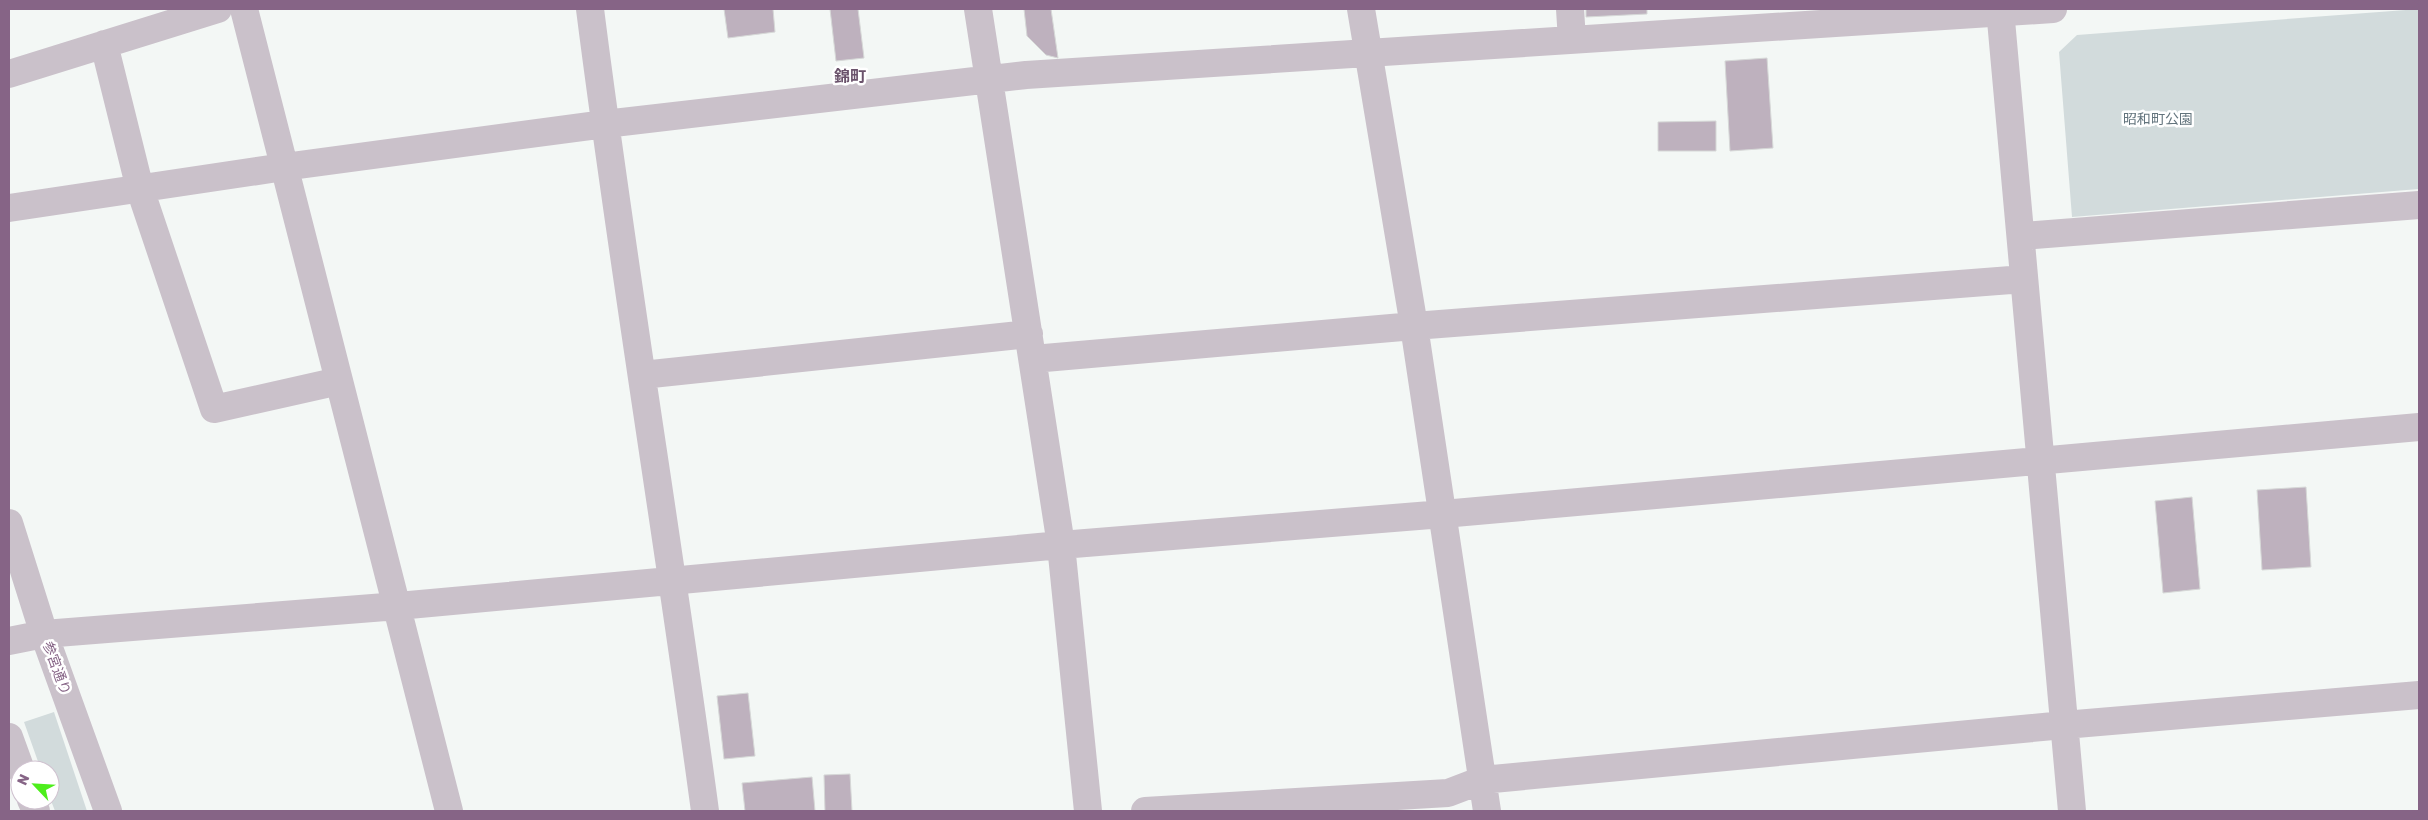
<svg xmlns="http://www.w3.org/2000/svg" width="2428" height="820" font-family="Rubik,'Noto Sans JP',sans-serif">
<rect width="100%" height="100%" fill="#f3f7f5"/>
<path fill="#d2dbdc" d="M2419,9V189L2072,217L2059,52L2077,35Z
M54,712L87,811H55L50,798V770H41L24,722Z"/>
<path fill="#beb1be" stroke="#d6d8d7" d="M724,9H773L775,32L728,38Z
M830,9H858L864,58L836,61Z
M1024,9H1051L1058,58L1046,55L1027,36Z
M1586,9H1647V14L1586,17Z
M1767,58L1773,148L1730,151L1725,61Z
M1716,121V151H1658V122Z
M2306,487L2311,567L2262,570L2257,490Z
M2192,497L2200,589L2163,593L2155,501Z
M748,693L755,756L724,759L717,696Z
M850,774L852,811H825L824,775Z
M812,777L815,811H745L742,783Z"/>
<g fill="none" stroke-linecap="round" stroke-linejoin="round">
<path stroke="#cac1ca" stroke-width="28" d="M244,9L449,811
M590,9C624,277 669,543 705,811
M978,9L1061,545L1088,811
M1361,9L1414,326L1487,811
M1570,9L1572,40
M2000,9L2072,811
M104,44L140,189L214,409L339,381
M9,74L218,9
M9,208L284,167L605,124L1026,75L2053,9
M2022,236L2419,205
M1033,359L1414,326L2024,279
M642,375L1029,334
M9,523L44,634L108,811
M9,641L44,634L398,606L1061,545L1443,514L2419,427
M9,737L21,770
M31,800L36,811
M1145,811L1448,793L1482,780L2064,725L2419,695"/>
</g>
<g text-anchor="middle" stroke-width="5" stroke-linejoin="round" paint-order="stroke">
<g font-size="14" fill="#63747d" stroke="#fff">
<text x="2158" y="124">昭和町公園</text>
</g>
<g font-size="14" fill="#866486" stroke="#fff">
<text transform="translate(57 668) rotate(70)" y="5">参宮通り</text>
</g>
<g font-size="16" font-weight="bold" fill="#6a526b" stroke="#fff">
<text x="850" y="82">錦町</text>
</g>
</g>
<rect width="2428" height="820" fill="none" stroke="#866486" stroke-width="20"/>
<g transform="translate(35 785) rotate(295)"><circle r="24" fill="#ffffff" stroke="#cfc1cf"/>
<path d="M0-4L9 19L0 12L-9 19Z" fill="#4dee1c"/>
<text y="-8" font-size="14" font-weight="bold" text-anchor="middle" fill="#866486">N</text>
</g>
</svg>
